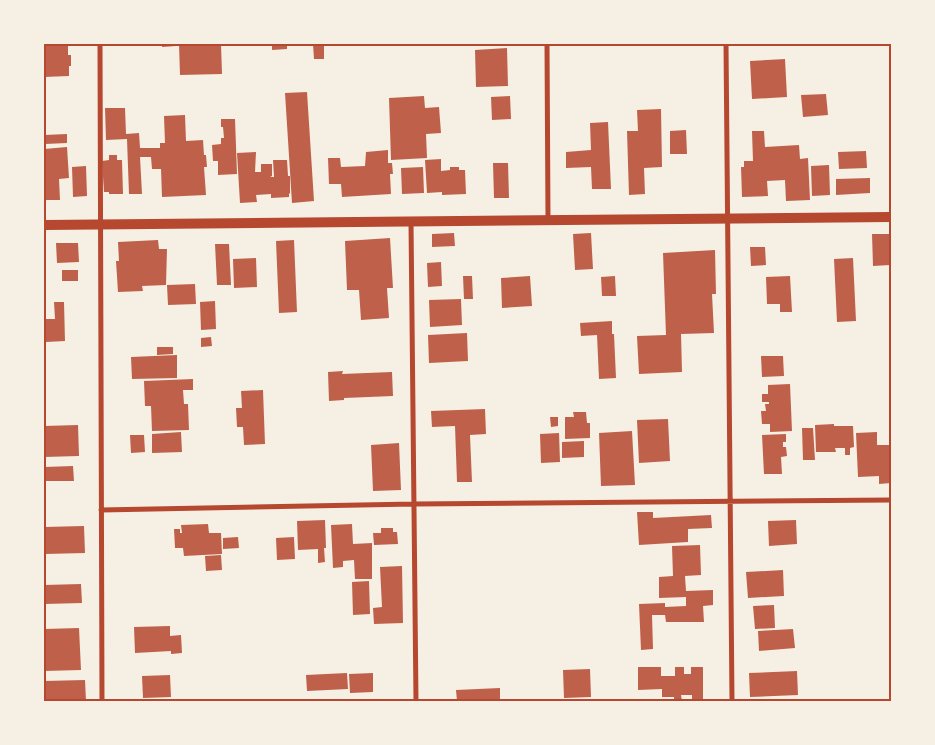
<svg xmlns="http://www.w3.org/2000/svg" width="935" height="745" font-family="'Asap Condensed',sans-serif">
<rect width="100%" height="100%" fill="#f6efe4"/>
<path fill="#bf614a" d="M44,44H68V55H71V66H69V76L44,77Z
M162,44H176V46L162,47Z
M179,44H221L222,74L180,75Z
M272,44H287V49L272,50Z
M313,44H324V59H314Z
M507,48L508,86L476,87L475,50Z
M785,59L787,97L752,99L750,61Z
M307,92L314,201L292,203L285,93Z
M826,94L828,115L803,117L801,95Z
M424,96L425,108L439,107L441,133L426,134L427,158L391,160L389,98Z
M510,96L511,119L492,120L491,97Z
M105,108H125L126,134L139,133L140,148H160V143H165L164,116L185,115L186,141L203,140L204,155H206L207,167H204L206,195L162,197L161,169H152L151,157H140L142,194H129L127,139L106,140Z
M661,109L662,167L644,168L645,194L629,195L627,131H638L637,110Z
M221,119H235L237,174L218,175V161H213L212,145L221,144V138H224L223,127H221Z
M608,122L611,189H592L591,167L566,168V152L591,150L590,123Z
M686,130L687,154H670V131Z
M752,131H764L765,147L799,145L800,159L808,158L810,200L786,201L785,180L767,181L768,196L742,197L741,167H744V161H753Z
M67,134V143L45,144L44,135Z
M67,147L69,178L59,179L60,200H44V149Z
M388,150V163H392L393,174H390L391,194L342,197L341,184H329L328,158H340L341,167L365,166L366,152Z
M866,151L867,168L839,169L838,152Z
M256,152L255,172H261V164H272V176L270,177H274L273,160H287L288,176H290V194L289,193V197L271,198V194L256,195L257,202L240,203L237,153Z
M109,155H117V160H122L123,194H109V192H104L102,161L109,160Z
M441,159V171L450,170V167H459V170H465L466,194L442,195V192L427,193L425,160Z
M493,163H508L509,198H494Z
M829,165L830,195L812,196L811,166Z
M86,166L87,196L73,197L72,167Z
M423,167L424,193L402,194L401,168Z
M870,178V193L836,195V179Z
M454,233L455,246L432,247V234Z
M591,233L593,269L575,270L573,234Z
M872,234H889L890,265L873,266Z
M390,238L393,288H387L389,318L361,320L359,290H347L345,241Z
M158,240L159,249H167L166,285L142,286L143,291L118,292L116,261H119L118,242Z
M294,240L297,312L279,313L276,241Z
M56,243H78L79,262L57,263Z
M215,244H229L231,285H217Z
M750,247H765L766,265L751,266Z
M715,250L716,294H712L714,333L681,334L682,372L639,374L637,336L666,335L663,253Z
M256,258L257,287L234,288L233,259Z
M853,258L856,321L837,322L834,259Z
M441,262L442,286L428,287L427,263Z
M62,270H78V281H62Z
M463,276H472L473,299H464Z
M530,276L532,306L502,308L501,278Z
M615,276L616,296H602L601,277Z
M790,276L792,312H780V304H767L766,277Z
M195,284L196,304L168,305L167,285Z
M461,299L462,325L430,327L429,300Z
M215,301L216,329L201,330L200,302Z
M54,302H64L65,341L46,342V335H44V313H46V319H55Z
M612,321V334H614L616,378L599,379L597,335L581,336L580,323Z
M467,333L468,361L429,363L428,335Z
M211,337L212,346L201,347V338Z
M157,347H173V354L157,355Z
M177,355V378L132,379L131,357Z
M761,356H783L784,376L762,377Z
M343,371L342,374L392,372L393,396L344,398V400L329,401L328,372Z
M193,379V390H183L184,404H188L189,430L152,431L151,406H145L144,381Z
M790,384L792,431L770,432V424H762L761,411H766L765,404H769V402H762V394H768V385Z
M263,390L265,444L244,445L243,427H237L236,408H242L241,391Z
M485,409L486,434L470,435L472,482H457L455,426L432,427L431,411Z
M573,412H586L587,423H590V438L565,439V417H574Z
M550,417H558V426L551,427Z
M668,419L670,461L639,463L637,420Z
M834,424V426H853L854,447L850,448V455H845V448H835L836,452H816L815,425Z
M78,425L79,456L44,457V426Z
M802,428H813L815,460H803Z
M632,431L635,485L601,486L599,433Z
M181,432L182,452L152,453V434Z
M877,432V445H891V483L879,484V476L858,477L856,433Z
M559,433L560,462L541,463L540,434Z
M786,434V442H783V447H786L787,456L781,457L782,474H764L762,435Z
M130,435H144L145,452L131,453Z
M584,441V457L562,458V442Z
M399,443L401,490L373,491L371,445Z
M73,466L74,481H44V467Z
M637,512H653V518L711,515L712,528L688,529V542L639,545Z
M325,520L326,548H324L325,562L318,563V549L298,550L297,521Z
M796,520L797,544L769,546L768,521Z
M208,524L209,533H221L222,554L184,556L183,548H175L174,529H180V533H182L181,525Z
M352,524L353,544L372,543V579H355L354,560L343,561V567L333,568L331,525Z
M84,526L85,553L45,554L44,527Z
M381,528H393V532H397L398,544L374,545L373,533H381Z
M238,537L239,548L223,549V538Z
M294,537L295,559L277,560L276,538Z
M700,545L701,575L685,576L686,591L713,590V605L703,606L704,622H666L665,615H652L653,649L641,650L639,604L665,603V607L686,606V597L659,598V577L673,576L672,546Z
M221,555L222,570L206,571L205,556Z
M402,566L403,623L374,624L373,608L382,607L380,567Z
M783,570L784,596L748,598L746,572Z
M369,581L370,614L353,615L352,582Z
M81,584L82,603L44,604V585Z
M774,605L775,628L755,629L753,606Z
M170,626V636L181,635L182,653L171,654V651L135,653L134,627Z
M79,628L81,670L44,671V629Z
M793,629L795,648L759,651L758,631Z
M638,667H661V676H675V667H684V674H691V667H703V701H692V695H681L682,701H674V697H662V689L638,690Z
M590,669L591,697L564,698L563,670Z
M797,671L798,695L750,697L749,673Z
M347,673L348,689L307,691L306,675Z
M373,673V692L350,693L349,674Z
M170,675L171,697L143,698L142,676Z
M85,680L86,701H44V681Z
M500,688V701H457L456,690Z"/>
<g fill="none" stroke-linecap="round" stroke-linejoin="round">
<path stroke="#b5482f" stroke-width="5" d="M100,44L102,701
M547,44L548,220
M726,44L732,701
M411,222L416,701
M101,510L414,504L891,500"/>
<path stroke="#b5482f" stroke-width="10" d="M44,225L891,217"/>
</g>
<rect width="935" height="745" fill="none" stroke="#f6efe4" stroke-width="90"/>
<rect x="45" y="45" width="845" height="655" fill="none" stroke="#b5482f" stroke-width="2"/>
</svg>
